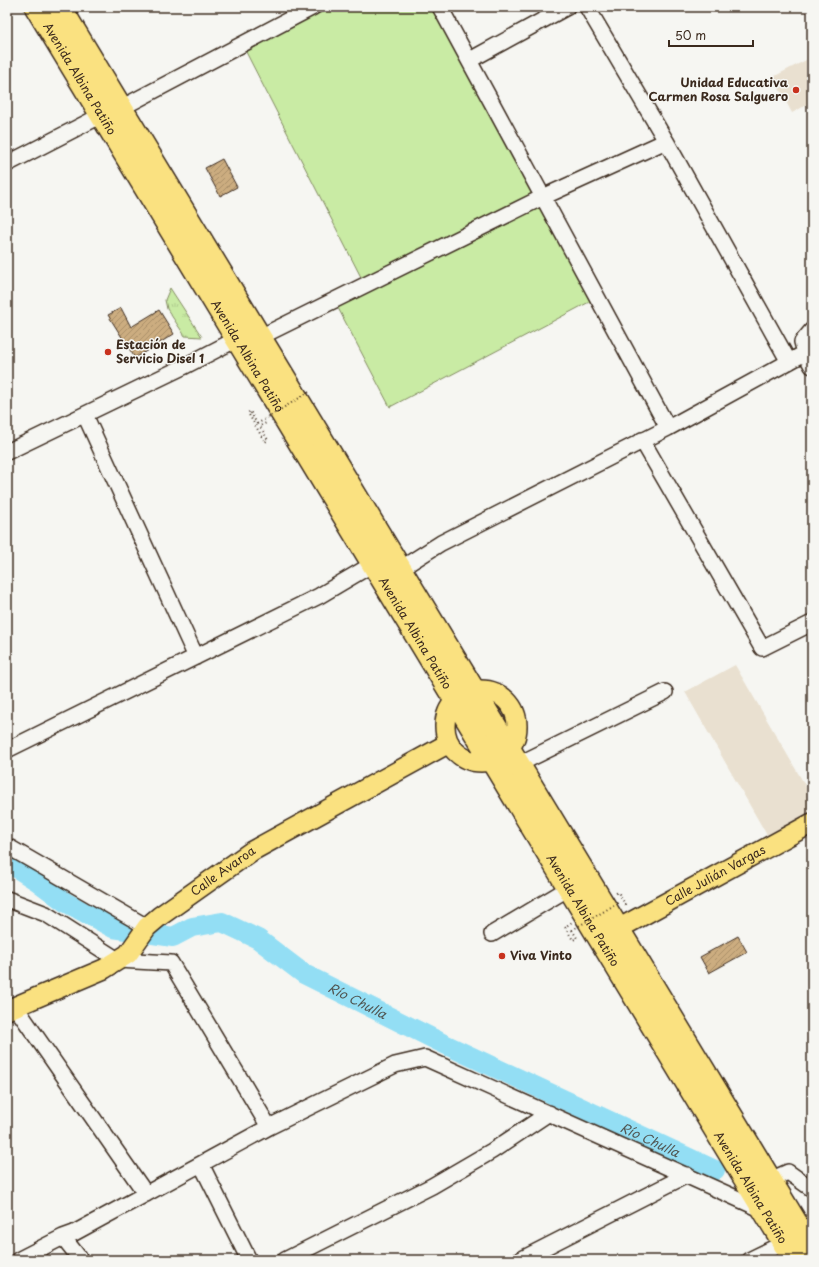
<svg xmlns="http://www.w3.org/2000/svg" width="819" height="1267" font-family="'Playpen Sans',sans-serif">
<defs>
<pattern id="grass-tufts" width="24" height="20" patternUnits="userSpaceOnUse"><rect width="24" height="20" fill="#c9eba4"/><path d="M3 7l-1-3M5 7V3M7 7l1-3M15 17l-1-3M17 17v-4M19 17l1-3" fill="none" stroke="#aeca8d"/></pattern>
<pattern id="building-hatch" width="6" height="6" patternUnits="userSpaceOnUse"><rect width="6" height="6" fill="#ccad80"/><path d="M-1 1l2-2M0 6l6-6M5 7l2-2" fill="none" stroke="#a78d68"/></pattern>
</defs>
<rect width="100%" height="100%" fill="#f6f6f2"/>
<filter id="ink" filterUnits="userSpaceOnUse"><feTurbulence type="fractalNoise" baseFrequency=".025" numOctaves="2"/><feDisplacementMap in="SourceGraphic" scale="8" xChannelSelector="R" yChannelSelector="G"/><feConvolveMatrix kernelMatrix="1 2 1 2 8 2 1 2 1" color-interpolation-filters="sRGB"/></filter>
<g filter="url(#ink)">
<path fill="#e9e0d0" d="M812,57V102L792,113L773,77Z
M735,665L812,797V813L768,837L685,692Z"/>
<path fill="url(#grass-tufts)" stroke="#828a61" d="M170,288L202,337L185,336L167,309L165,300Z"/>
<path fill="#c9eba4" stroke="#828a61" d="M332,7H435L535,193L362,279L246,52Z
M537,204L542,209L593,300L390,407L337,306Z"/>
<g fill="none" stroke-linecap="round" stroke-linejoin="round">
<path stroke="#93def4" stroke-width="20" id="s1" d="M7,862L37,881L65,902L113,928L173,937L192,927L222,922L258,939L304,974L440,1042L715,1170"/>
</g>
<path fill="url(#building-hatch)" stroke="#3b2a1e" d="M222,159L237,187L220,196L205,168Z
M121,308L131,327L159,310L174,334L135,358L108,315Z
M738,936L747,952L709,973L700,957Z"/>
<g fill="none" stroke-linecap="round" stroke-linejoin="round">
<g stroke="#3b2a1e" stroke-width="18">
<path id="minor" d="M440,7L668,428
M587,7L666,141L789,362
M470,60L567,7
M121,108L313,7
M7,164L102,115
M260,337L543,197L666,141
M805,353L812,366
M85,415L196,657
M642,440L762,648L812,623
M7,452L183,367L237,339
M400,569L441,543L668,428L805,353L802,342L812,330
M7,750L319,596L373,564
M519,764L665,692
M7,846L147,927
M7,899L46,914L118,960L171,963L269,1127
M492,934L569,888
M15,1006L146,1194
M201,1164L249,1260
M770,1180L788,1172L812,1189
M63,1237L81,1260
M18,1260L63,1237L74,1233L269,1127L395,1065L425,1058L765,1211
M285,1260L432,1186L492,1151L549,1113
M520,1260L687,1175
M749,1260L784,1243"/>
</g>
<g stroke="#3b2a1e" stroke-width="22">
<g id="major">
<circle cx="481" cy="726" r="36"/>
<path id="s2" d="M618,929L812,823"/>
<path id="s3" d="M7,1010L104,969L128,954L147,927L160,916L252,851L449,743"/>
</g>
</g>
<g stroke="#3b2a1e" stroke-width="25">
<g id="highway">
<path id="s4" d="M36,7L794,1260"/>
<path d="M60,7L812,1249"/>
</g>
</g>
<path stroke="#3b2a1e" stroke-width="2" stroke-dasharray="1 3" stroke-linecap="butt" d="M257,424L250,411L248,413L265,442L268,440L260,426L268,422
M616,893L618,892L625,904L622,905
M572,930L577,938L573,940L565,927L572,922"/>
<use href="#minor" stroke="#f6f6f2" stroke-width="15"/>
<use href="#major" stroke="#fae180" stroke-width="19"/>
<use href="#highway" stroke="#fae180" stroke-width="22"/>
<path stroke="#3b2a1e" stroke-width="2" stroke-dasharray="1 3" stroke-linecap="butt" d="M257,424L309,392
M572,930L618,903"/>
</g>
</g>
<g fill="#c8321e" stroke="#f6f6f2" stroke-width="1.5">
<circle cx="796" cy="90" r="4"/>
<circle cx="108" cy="352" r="4"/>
<circle cx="502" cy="956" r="4"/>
</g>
<g text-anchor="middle" stroke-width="3" stroke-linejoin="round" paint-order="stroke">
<g font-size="12" fill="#3b2a1e" stroke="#f6f6f2">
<text dy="4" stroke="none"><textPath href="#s4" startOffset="84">Avenida Albina Patiño</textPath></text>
<text dy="4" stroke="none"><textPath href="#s4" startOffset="408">Avenida Albina Patiño</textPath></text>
<text dy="4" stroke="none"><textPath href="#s4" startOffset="732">Avenida Albina Patiño</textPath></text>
<text dy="4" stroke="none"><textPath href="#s3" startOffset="261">Calle Avaroa</textPath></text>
<text dy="4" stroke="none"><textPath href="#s2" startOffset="111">Calle Julián Vargas</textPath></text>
<text dy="4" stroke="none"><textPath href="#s4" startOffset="1056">Avenida Albina Patiño</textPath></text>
<text dy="4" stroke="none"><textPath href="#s4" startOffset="1380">Avenida Albina Patiño</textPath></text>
</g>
<g font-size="12" font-weight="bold" fill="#3b2a1e" stroke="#f6f6f2" text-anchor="start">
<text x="788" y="87" text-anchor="end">Unidad Educativa<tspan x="788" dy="14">Carmen Rosa Salguero</tspan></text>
<text x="116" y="349">Estación de<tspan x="116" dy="14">Servicio Disel 1</tspan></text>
<text x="510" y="960">Viva Vinto</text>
</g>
<g font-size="13" font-style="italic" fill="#515754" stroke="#f6f6f2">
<text dy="5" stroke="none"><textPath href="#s1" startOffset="395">Río Chulla</textPath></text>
<text dy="5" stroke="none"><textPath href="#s1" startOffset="719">Río Chulla</textPath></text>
</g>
</g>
<rect width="819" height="1267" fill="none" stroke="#f6f6f2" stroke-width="24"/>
<rect x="12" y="12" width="795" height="1243" fill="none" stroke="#3b2a1e" stroke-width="1.5" filter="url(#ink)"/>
<path d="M669 40v6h84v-6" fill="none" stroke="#3b2a1e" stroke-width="2"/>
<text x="675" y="40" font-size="12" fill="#3b2a1e" stroke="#f6f6f2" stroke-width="3" paint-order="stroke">50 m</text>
</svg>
